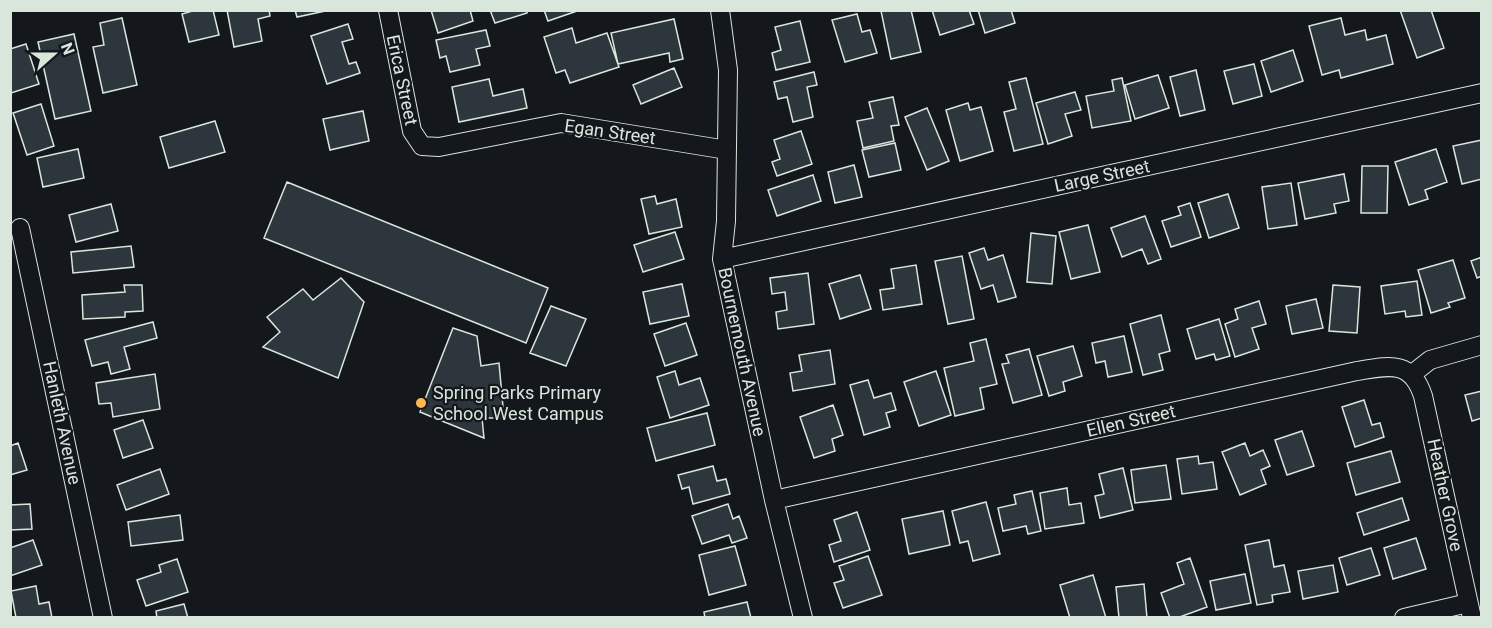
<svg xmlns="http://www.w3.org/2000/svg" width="1492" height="628" font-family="Roboto,sans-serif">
<rect width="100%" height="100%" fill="#14181c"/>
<path fill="#2c363c" stroke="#d8e6dc" stroke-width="1.5" d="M196,10H213L219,35L189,42L182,14Z
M227,10H269L270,16L258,19L262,41L234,47Z
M295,10H330L297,17Z
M431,10H470L473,21L438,33Z
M490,10H527V13L495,23Z
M544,10H580L548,21Z
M911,10L921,52L891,59L881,11Z
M932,10H969L974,24L940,35Z
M978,10H1011L1015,23L985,33Z
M1400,10H1431L1444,48L1417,58Z
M857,14L862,32L870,30L877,53L845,62L832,20Z
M122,18L137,85L103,93L93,47L104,45L100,23Z
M1341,18L1345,35L1365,30L1367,40L1386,35L1393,64L1341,78L1339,70L1322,75L1309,26Z
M674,19L683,59L670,62L669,53L618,64L611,33Z
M800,21L810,62L776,70L772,53L781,50L775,27Z
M348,24L353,39L342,42L349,64L356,62L360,73L327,84L311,36Z
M572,28L576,43L607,33L619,67L570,83L565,70L556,73L544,37Z
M486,30L490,46L476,49L480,65L450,72L446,56L440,58L436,40Z
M74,34L91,111L55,119L38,42Z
M26,44L39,84L11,93L10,49Z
M1293,50L1303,81L1271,92L1261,61Z
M1254,64L1262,96L1233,104L1224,71Z
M674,68L682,87L641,104L633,85Z
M1196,70L1205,110L1180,116L1170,77Z
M814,72L817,85L807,87L813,117L793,122L787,97L778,99L774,82Z
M1158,75L1169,108L1135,119L1125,85Z
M1026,78L1043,144L1014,151L1004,112L1016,109L1009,82Z
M1122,78L1131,121L1092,128L1086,96L1114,91L1112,80Z
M489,79L493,96L523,89L527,108L459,122L452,87Z
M1075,92L1081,110L1065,114L1072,136L1048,144L1036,103Z
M893,97L899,125L891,126L894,141L863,148L857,121L873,118L869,102Z
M968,103L970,110L981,107L993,151L960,161L946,110Z
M41,104L54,146L27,155L13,113Z
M927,108L949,161L927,170L905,117Z
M363,111L369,141L330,150L323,119Z
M215,121L225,152L169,168L160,137Z
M801,131L812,164L777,176L772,162L780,159L774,140Z
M1482,140V179L1462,184L1453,146Z
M895,143L901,170L869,177L862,150Z
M78,149L84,178L43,187L37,158Z
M1436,149L1447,182L1425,190L1428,199L1409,205L1395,162Z
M854,165L862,197L835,203L828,172Z
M1362,166H1388L1387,213H1361Z
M1344,174L1349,201L1334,204L1336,213L1305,219L1298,183Z
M813,175L821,201L777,216L768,190Z
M287,182L548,288L526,343L264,238Z
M1291,183L1297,225L1268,229L1262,187Z
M1228,194L1239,228L1209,238L1198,203Z
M655,196L657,204L676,199L682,227L649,234L641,199Z
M1190,203L1201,237L1171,247L1162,221L1181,215L1178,207Z
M111,204L118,231L76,242L69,215Z
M1145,216L1161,259L1148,264L1142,249L1122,257L1111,228Z
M1088,225L1100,272L1071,279L1059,232Z
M675,232L684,259L643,272L634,245Z
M1031,233L1056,236L1052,284L1027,282Z
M131,246L134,267L73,273L71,252Z
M984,248L988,260L1003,255L1016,297L998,302L993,285L981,289L969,253Z
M962,256L974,319L948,324L935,261Z
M1482,257V276L1477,278L1471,261Z
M1453,260L1465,298L1448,303L1450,307L1431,313L1418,270Z
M916,265L922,304L883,310L880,290L894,288L891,269Z
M808,273L814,324L778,329L776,312L787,310L785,292L772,294L770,278Z
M860,275L871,309L840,319L829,284Z
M341,278L364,302L338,378L263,347L280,332L267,317L303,289L313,300Z
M1417,281L1422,315L1406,317L1405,311L1385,314L1381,286Z
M682,284L689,316L650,324L643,292Z
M124,285H142L143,311L125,312V317L83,319L82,295L125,292Z
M1333,285L1360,287L1357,333L1329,331Z
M1316,299L1323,328L1292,334L1286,306Z
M1259,301L1266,324L1252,328L1259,349L1235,357L1225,324L1238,319L1235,309Z
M551,306L586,319L566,366L530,353Z
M1161,315L1170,351L1159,354L1163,370L1143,375L1130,324Z
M1219,319L1230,356L1216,360L1214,354L1196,359L1187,329Z
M153,322L157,338L124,347L130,369L111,374L108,362L92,366L85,340Z
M686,323L697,355L665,366L654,334Z
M453,328L477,336L481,366L499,363L504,418H482L484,438L420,412Z
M1124,336L1132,372L1108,377L1105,361L1096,363L1092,343Z
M986,339L997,384L980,388L984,409L955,416L944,368L974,361L970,343Z
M1073,346L1082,376L1063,382L1065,391L1049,396L1037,356Z
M1029,349L1042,395L1013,403L1002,364L1009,363L1006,355Z
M830,350L835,384L793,391L790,373L802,371L799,355Z
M675,371L679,385L700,378L709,405L670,418L657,377Z
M936,371L951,415L919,426L904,382Z
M155,374L160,409L113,417L111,403L99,404L96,383Z
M868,380L874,398L891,393L896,410L886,413L890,427L864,435L850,385Z
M1482,391V418L1472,421L1465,395Z
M1364,400L1372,425L1380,423L1384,437L1355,447L1342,407Z
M833,405L843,435L832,439L835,451L814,458L800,417Z
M707,413L715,445L656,461L647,428Z
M143,420L153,448L123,458L114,430Z
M1302,431L1314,466L1287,475L1275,440Z
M18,443L27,470L10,475V446Z
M1245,443L1250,456L1263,450L1270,466L1261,470L1266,484L1240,495L1222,452Z
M1391,451L1400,482L1356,495L1347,463Z
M1198,456L1199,464L1213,462L1217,489L1182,494L1177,459Z
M1166,465L1171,499L1135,503L1131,470Z
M713,466L717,481L726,479L730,494L693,504L689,487L682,489L678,475Z
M1123,468L1133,510L1100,518L1095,496L1104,494L1099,474Z
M160,469L169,494L126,510L117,485Z
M1067,488L1069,505L1081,503L1084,523L1045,529L1040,493Z
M1032,491L1041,531L1028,534L1026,526L1003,531L998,508L1016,504L1014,495Z
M1402,498L1409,520L1364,535L1357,513Z
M986,502L1000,554L973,561L968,541L960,543L952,511Z
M30,504L32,529L10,530V505Z
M728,504L733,519L739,516L747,538L732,543L729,535L702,544L692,516Z
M943,511L950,545L909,554L902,519Z
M857,512L870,550L834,562L829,545L841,541L834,520Z
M180,515L183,540L131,546L128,522Z
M1416,538L1426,569L1393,579L1384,548Z
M33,540L42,565L10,576V548Z
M1269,540L1274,567L1284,565L1290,592L1272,595L1273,602L1257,605L1245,545Z
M735,546L746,585L709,595L699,555Z
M1371,548L1380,575L1347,585L1339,558Z
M868,556L882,595L843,608L834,583L844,580L839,566Z
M1190,558L1207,607L1177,618H1170L1161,593L1184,584L1177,563Z
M177,559L188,592L146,606L137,580L161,572L159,565Z
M1333,565L1338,592L1303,599L1298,571Z
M1245,574L1251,603L1216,610L1210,581Z
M1093,575L1106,618H1070L1060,585Z
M1144,584L1147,618H1119L1116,587Z
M36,586L39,604L49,602L52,618H16L11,591Z
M747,602L751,618H705L704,612Z
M184,604L188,618H157L156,611Z"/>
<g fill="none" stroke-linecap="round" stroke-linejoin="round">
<g stroke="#d8e6dc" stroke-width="20">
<path id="minor" d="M388,10L412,131L422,146L439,147L561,123L727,150
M720,10L728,70L726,221L722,259L774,500L803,618
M20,228L103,618
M722,259L1482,93
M1411,375L1430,360L1482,345
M774,500L1357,371C1388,366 1411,359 1423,396L1472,618
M1404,618L1468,603"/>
</g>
<use href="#minor" stroke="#14181c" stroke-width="18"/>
</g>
<circle fill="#ffb74d" stroke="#14181c" stroke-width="2" cx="421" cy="403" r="6"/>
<g text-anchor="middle" stroke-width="4.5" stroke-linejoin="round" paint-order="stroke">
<g font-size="18" fill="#d8e6dc" stroke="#14181c">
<text transform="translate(402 80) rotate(78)" y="6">Erica Street</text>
<text transform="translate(610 132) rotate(8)" y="6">Egan Street</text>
<text transform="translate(1102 176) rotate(-12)" y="6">Large Street</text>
<text transform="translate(742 352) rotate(78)" y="6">Bournemouth Avenue</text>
<text transform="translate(1131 421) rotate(-13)" y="6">Ellen Street</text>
<text transform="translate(62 423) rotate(78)" y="6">Hanleth Avenue</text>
<text transform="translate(1445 495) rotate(78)" y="6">Heather Grove</text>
</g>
<g font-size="18" fill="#d8e6dc" stroke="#14181c" text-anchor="start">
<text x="433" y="399">Spring Parks Primary<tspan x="433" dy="21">School West Campus</tspan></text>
</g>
</g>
<rect width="1492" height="628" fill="none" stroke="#d8e6dc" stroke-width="24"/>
<g transform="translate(54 54) rotate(69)" stroke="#14181c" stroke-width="4.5" paint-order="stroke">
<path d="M0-4.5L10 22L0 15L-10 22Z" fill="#d8e6dc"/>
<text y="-9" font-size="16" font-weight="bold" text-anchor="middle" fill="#d8e6dc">N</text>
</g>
</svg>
